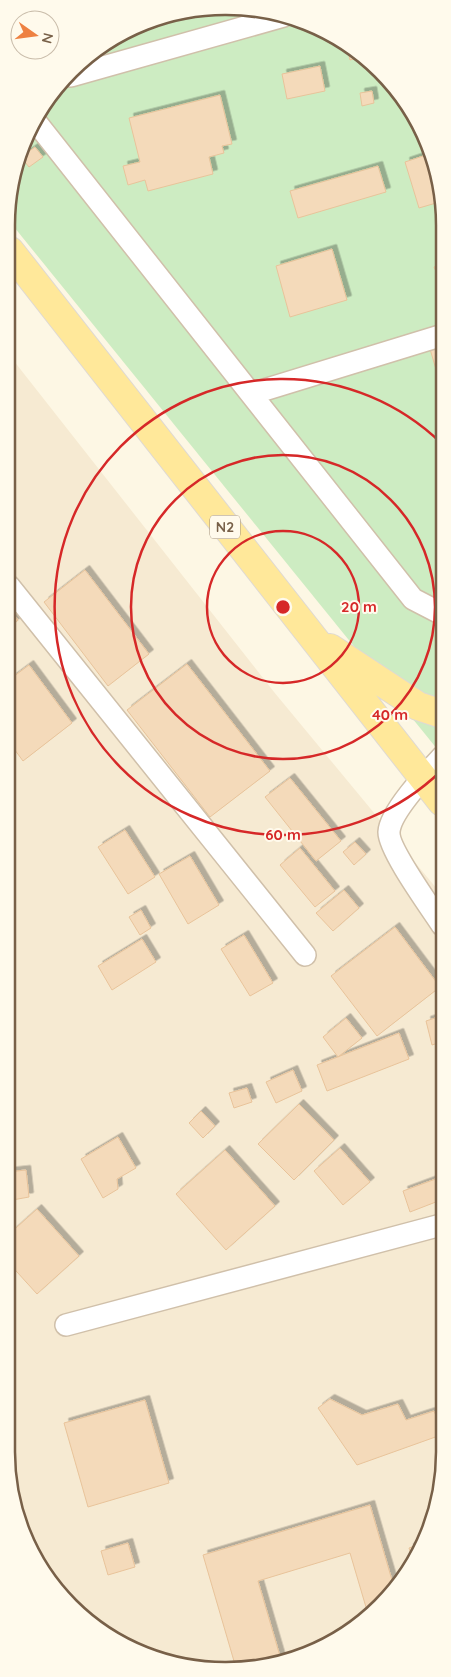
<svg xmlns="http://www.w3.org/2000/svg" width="451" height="1677" font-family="Quicksand,sans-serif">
<defs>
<filter id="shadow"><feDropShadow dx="4.5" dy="-4.5" stdDeviation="0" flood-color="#0004"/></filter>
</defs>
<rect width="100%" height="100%" fill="#fdf7e4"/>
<path fill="#f6ead2" d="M10,356L274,692L442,895L441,1494L408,1573L359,1626L283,1663L211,1670L128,1648L61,1596L23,1535L6,1451Z"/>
<path fill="#cdecc2" d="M268,10L335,35L390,81L422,129L443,197L442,755L10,222V183L43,104L103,43L182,11Z"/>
<path fill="#f4daba" stroke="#e8c39a" filter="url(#shadow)" d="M346,44L362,57L350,60Z
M320,66L325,91L287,99L282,74Z
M372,91L374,103L362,106L360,93Z
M220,95L232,144L222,146L224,153L209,157L213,174L148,191L145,180L128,185L123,166L140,162L129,118Z
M35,147L43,157L29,167L21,157Z
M429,154L431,158L443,201L419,208L405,162Z
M378,166L386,192L298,218L290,191Z
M332,249L347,300L290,317L276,266Z
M443,264V288L434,267Z
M443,346V393L430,349Z
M442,560V577L437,562Z
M85,570L149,654L108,686L44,602Z
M9,608L18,620L9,628Z
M187,664L270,771L210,817L127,710Z
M29,665L72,723L23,761L9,742V680Z
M290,778L341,841L316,861L265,797Z
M125,830L155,877L128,894L98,847Z
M355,842L366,854L354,865L343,852Z
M300,848L335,891L315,907L280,865Z
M190,856L219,905L188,924L159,874Z
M344,890L359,908L333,931L316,913Z
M141,910L151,928L140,935L129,917Z
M395,927L440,987L377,1036L331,976Z
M244,935L273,983L250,996L221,949Z
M142,939L156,962L112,990L98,966Z
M441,1016V1042L432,1045L426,1021Z
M346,1018L362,1038L338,1057L323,1037Z
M399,1033L409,1059L327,1091L317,1065Z
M293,1070L302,1091L276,1103L266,1082Z
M247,1088L252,1102L234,1108L229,1093Z
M299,1104L334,1140L294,1180L258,1144Z
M201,1111L215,1126L203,1138L189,1123Z
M118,1137L136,1168L117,1179L118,1189L103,1198L81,1159Z
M340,1148L370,1182L343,1205L314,1171Z
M225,1150L275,1206L226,1250L176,1194Z
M26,1170L29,1197L7,1201V1172Z
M441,1177V1200L410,1212L403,1191Z
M37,1209L79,1256L37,1294L7,1261V1236Z
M330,1399L362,1415L398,1404L406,1420L434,1411L441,1428V1435L357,1465L318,1408Z
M145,1400L169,1483L88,1507L64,1423Z
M370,1505L394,1587L371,1613L368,1614L350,1553L258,1581L282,1663L236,1668L203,1555Z
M128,1543L135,1567L108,1575L101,1551Z
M420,1544L413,1561L409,1548Z"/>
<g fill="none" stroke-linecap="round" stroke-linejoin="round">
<g stroke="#d0c0aa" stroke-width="24">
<path id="minor" d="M71,76L284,16
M36,122L413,599L442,614
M251,394L443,335
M9,586L305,955
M442,925C431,908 388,849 389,832C390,812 428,772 442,757
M66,1325L441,1225"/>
</g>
<g stroke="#dfd9d3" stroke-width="30">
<path id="primary" d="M10,251L442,802
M330,648L418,706L442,714"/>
</g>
<use href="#minor" stroke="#fff" stroke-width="21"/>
<use href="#primary" stroke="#ffe89a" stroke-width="28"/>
</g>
<g fill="none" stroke="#d62828" stroke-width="2.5">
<circle cx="283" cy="607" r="76"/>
<circle cx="283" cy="607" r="152"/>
<path d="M441 771A228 228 0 1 1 441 443"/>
</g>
<g text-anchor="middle" stroke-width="4" stroke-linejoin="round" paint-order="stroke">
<rect fill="#fffaec" stroke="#a08e79" stroke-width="1" x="210" y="515.5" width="30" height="23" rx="4"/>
<g font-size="14" font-weight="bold" fill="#786048">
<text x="225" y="532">N2</text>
</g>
</g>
<path d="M0 0H451V1677H0ZM225 15H226A210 210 0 0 1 436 225V1452A210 210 0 0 1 226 1662H225A210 210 0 0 1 15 1452V225A210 210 0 0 1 225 15Z" fill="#fffaec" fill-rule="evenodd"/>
<path fill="none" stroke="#786048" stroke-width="2.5" d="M225 15H226A210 210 0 0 1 436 225V1452A210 210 0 0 1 226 1662H225A210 210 0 0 1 15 1452V225A210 210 0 0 1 225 15Z"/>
<circle cx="283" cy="607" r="8" fill="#d62828" stroke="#fffaec" stroke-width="2.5"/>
<g font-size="15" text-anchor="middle" font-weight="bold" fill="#d62828" stroke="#fffaec" stroke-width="4" stroke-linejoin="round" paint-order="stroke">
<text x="359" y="612">20 m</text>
<text x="390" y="720">40 m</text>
<text x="283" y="840">60 m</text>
</g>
<g transform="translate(35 35) rotate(104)"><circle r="24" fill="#fffaec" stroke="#c9bcaa"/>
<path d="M0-4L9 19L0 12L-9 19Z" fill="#ee8142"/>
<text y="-8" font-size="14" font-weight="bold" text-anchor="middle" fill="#786048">N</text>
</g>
</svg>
